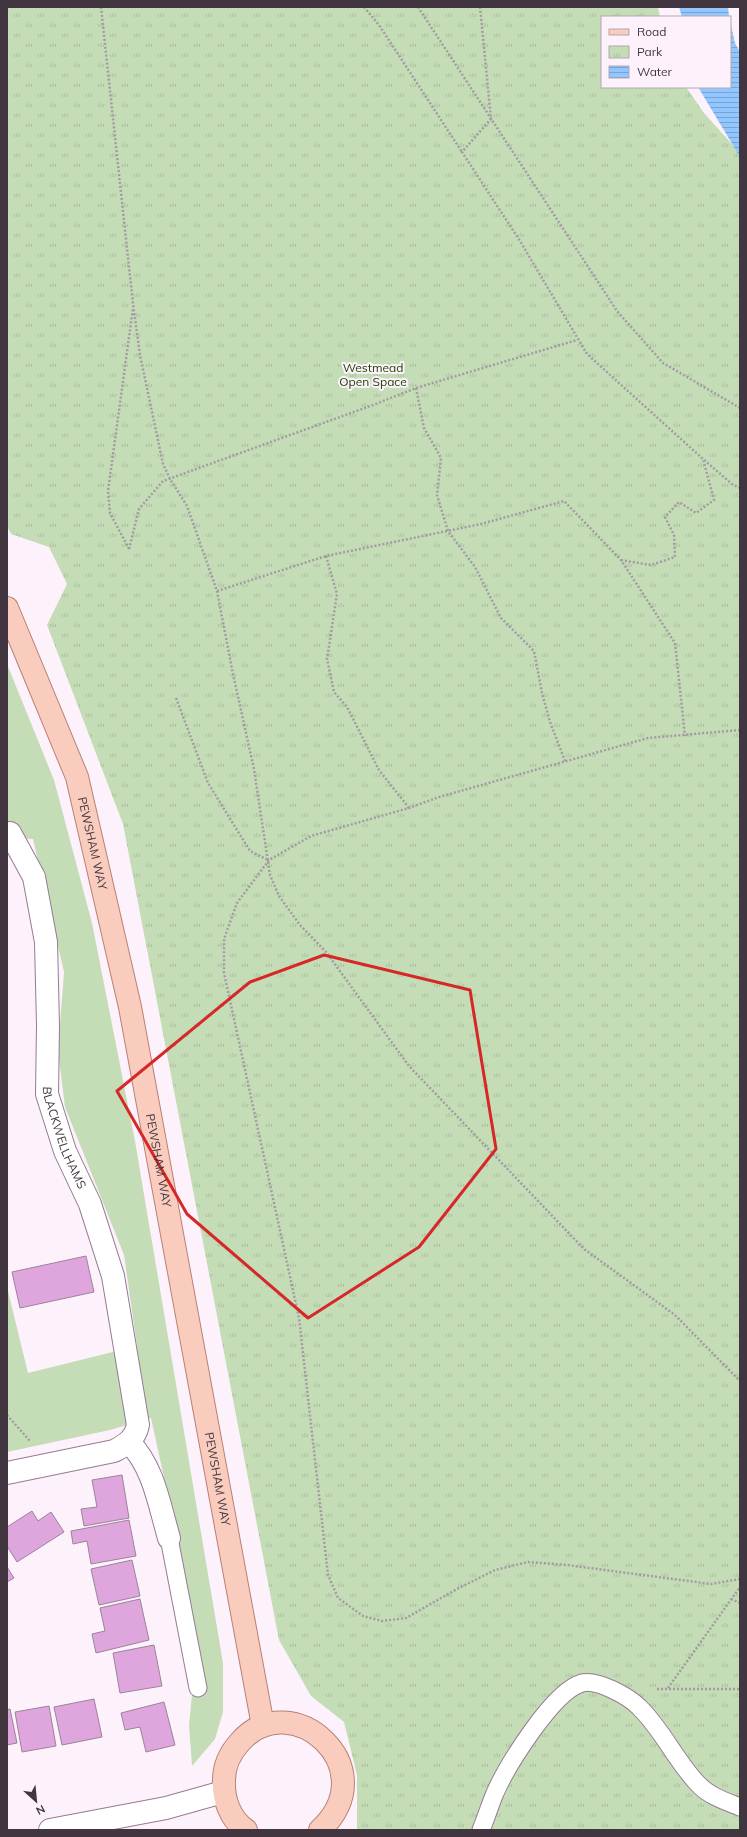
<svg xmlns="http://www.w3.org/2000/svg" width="747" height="1837" font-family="Mulish,sans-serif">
<defs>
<pattern id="park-tufts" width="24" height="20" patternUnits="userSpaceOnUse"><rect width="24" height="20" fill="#c4ddb6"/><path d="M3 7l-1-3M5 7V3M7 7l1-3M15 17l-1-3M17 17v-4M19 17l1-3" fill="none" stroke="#aabe9e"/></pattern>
<pattern id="water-rules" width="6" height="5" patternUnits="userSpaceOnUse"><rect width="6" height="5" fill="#92c6ff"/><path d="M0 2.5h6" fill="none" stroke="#79a2d0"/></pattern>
</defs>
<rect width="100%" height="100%" fill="#fdf2fc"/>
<path fill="#c4ddb6" d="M7,664L54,780L92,923L135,1141L223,1663V1712L215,1739L192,1766L189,1725L194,1674L177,1537L151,1418L110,1430L7,1452V1287L28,1373L137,1346L124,1255L65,1107L58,1051L64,972L33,839L7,838Z"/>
<path fill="url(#park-tufts)" d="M7,7H658L660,17H602V87H686L704,113L740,153V1830H357V1775L344,1722L311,1696L279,1640L123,824L47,625L67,584L49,547L11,534L7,526Z"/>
<path fill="url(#water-rules)" d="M679,7H728L729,17H682Z
M730,21L735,43L740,52V157L698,87H730Z"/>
<path fill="#dea6dd" stroke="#9b839a" d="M86,1256L94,1292L20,1308L12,1272Z
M122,1475L129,1518L84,1526L81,1509L97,1507L92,1480Z
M32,1511L38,1521L51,1512L64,1532L17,1562L7,1546V1527Z
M129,1520L136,1556L91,1564L87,1541L73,1544L71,1531Z
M132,1560L140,1596L99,1605L91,1569Z
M7,1567L14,1578L7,1582Z
M140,1599L149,1640L96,1653L92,1634L105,1631L100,1608Z
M154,1645L162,1686L120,1693L113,1653Z
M94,1699L102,1737L62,1745L54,1707Z
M164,1702L175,1745L146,1752L140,1727L125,1730L121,1713Z
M49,1706L56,1746L22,1752L15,1712Z
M10,1709L17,1743L7,1745V1710Z"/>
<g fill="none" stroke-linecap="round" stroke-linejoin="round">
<g stroke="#947c93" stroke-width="19">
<path id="lane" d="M169,1538L198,1688
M481,1830C486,1818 490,1805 495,1793C507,1766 553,1691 582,1683C597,1679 628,1696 639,1707C662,1729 676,1761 698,1784C709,1796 725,1801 740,1807"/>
</g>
<g stroke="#947c93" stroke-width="24">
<g id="street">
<path id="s1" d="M7,834L10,833L34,877L46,942L48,1025L47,1094L65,1151L90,1204L113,1276L138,1425C135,1439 126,1445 114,1451L7,1473"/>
<path d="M129,1442C154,1468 159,1504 169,1538"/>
<path d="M50,1830L166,1808L223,1792"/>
</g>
</g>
<g stroke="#b78175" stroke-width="24">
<g id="primary">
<path id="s2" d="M7,608L77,777L130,1007L263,1726"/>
<path d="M246,1830C230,1819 223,1799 224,1780C224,1765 230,1753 240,1742C291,1684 387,1768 320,1830"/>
</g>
</g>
<path stroke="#a59aa4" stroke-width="2.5" stroke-dasharray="2 2" stroke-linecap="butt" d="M101,7L133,304L140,355L163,464L170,479L187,506L217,591L233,674L254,769L270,875L279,896L300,925L326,952L409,1066L584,1249L675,1315L740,1381
M364,7L379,25L462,152
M418,7L617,311L663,363L740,408
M480,7L491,119L462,152L520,241L587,354L703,459L732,484L740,488
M416,388L424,428L441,458L437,495L448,531L475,567L501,618L534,651L542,693L550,722L565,761
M129,549L139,509L163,481L373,405L416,388L577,340
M129,549L110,513L108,491L133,308
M326,556L337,594L327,659L334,692L347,707L379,770L409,808
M621,560L651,565L675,557L674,535L665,517L679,502L696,513L714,500L703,459
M217,591L326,556L481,524L564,501L621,560L675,643L685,736
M176,698L208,783L250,851L268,860
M740,730L648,738L439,797L409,808L311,836L269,860L237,903L224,939V973L299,1318L328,1575L338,1598L363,1616L382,1621L406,1618L457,1589L495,1570L528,1562L567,1565L711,1584L740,1579
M7,1415L30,1441
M731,1599L740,1603
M668,1688L740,1587
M657,1689H740"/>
<use href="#lane" stroke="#fff" stroke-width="17"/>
<use href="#street" stroke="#fff" stroke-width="22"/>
<use href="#primary" stroke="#faccbd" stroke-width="22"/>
</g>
<path fill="none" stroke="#d62828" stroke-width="3" stroke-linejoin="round" d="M324,955L470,990L496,1149L419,1247L308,1318L187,1214L117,1091L250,982Z"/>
<g text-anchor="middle" stroke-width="4" stroke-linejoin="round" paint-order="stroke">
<g font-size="12" fill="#1e4300" stroke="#fdf2fc">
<text x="373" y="372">Westmead<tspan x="373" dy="14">Open Space</tspan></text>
</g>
<g font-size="12" fill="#413640" stroke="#fdf2fc">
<text dy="4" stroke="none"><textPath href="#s2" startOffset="251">PEWSHAM WAY</textPath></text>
<text dy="4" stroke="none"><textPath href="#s1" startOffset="318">BLACKWELLHAMS</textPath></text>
<text dy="4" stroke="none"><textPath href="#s2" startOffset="575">PEWSHAM WAY</textPath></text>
<text dy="4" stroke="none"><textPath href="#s2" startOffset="899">PEWSHAM WAY</textPath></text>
</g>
</g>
<rect width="747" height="1837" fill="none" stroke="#413640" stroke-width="16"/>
<rect x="601" y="16" width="130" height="72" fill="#fdf2fc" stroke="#b2a7b1"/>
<rect x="609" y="29" width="20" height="6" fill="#faccbd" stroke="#b2a7b1"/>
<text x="637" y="36" font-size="12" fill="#413640">Road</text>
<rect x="609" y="46" width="20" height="12" fill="url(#park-tufts)" stroke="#b2a7b1"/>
<text x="637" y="56" font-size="12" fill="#413640">Park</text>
<rect x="609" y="66" width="20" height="12" fill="url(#water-rules)" stroke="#b2a7b1"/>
<text x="637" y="76" font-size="12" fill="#413640">Water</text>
<g transform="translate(36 1801) rotate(153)" stroke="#fdf2fc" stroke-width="3" paint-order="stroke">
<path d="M0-3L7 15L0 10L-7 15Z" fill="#413640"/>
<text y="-6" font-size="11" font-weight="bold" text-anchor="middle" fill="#413640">N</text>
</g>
</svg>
